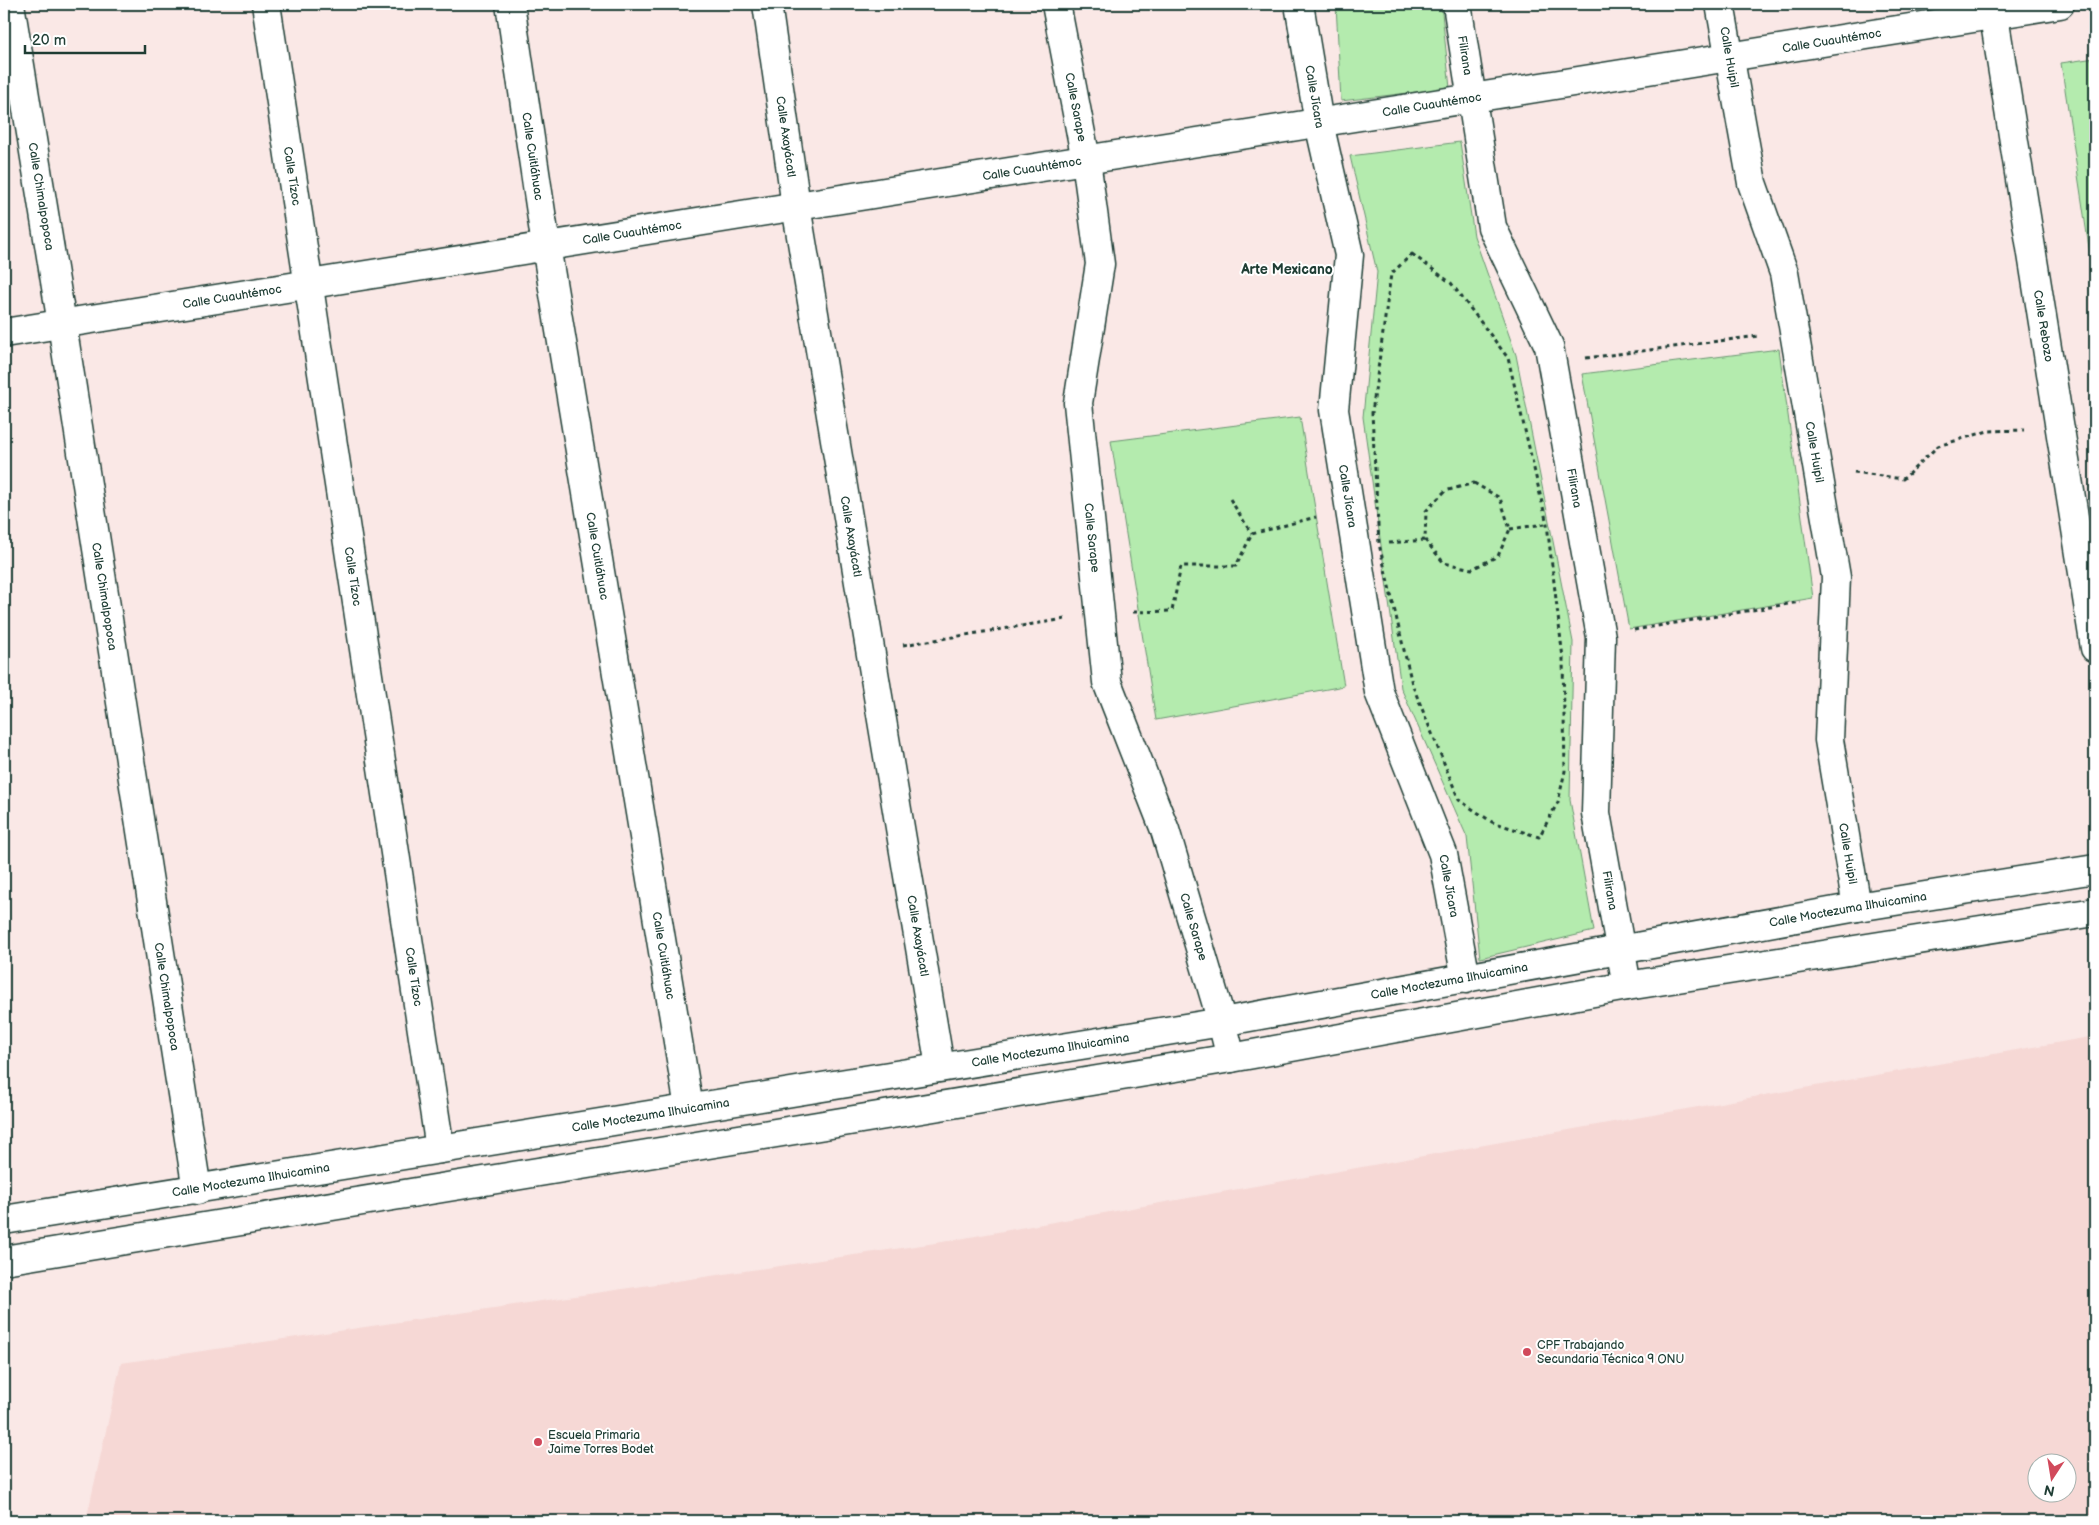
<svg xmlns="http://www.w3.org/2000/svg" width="2099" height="1525" font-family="'Balsamiq Sans',sans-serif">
<rect width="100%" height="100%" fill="#fae8e6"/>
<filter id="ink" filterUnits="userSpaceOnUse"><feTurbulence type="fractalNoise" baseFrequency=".02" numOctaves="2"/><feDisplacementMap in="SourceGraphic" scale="10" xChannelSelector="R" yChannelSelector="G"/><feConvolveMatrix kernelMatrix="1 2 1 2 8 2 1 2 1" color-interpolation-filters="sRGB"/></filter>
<g filter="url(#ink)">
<path fill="#f6d8d5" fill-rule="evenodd" d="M2095,1036V1521H86L121,1363L942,1242ZM2036,1462H2066V1492H2036Z"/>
<path fill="#b4ebae" stroke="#6a9471" d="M1336,4H1441L1450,88L1341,101Z
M2095,58V287L2061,63Z
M1460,142L1474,236L1516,355L1573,642L1570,800L1594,931L1480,958L1467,837L1401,688L1363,417L1377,272L1350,156Z
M1779,349L1813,598L1629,629L1582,374Z
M1300,417L1344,686L1156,720L1111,441Z"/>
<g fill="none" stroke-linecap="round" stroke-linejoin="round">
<g stroke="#1f3d34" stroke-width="31">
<g id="minor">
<path id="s1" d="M10,4L62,324L197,1190"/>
<path id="s2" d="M266,4L440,1149"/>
<path id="s3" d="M510,4L546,246L689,1108"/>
<path id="s4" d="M767,4L796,206L940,1067"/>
<path id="s5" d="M1056,4L1086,160L1100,264L1078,403L1107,682L1165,830L1222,1022L1231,1058"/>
<path id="s6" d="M1299,4L1319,123L1349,255L1334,410L1379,692L1443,854L1466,979"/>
<path id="s7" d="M1457,4L1492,227L1549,346L1601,637L1596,813L1627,986"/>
<path id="s8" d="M1720,4L1752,183L1784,273L1836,577L1829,740L1857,907"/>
<path id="s9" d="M1992,4L2095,648"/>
<path id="s10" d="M4,333L2060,4"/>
</g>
</g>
<g stroke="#1f3d34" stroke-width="31">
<g id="tertiary">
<path id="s11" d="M4,1220L1222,1022L1857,907L2095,869"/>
<path d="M4,1260L1231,1058L1627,986L2095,912"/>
</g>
</g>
<path stroke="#1f3d34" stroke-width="3" stroke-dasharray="4 4" stroke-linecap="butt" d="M1412,254L1451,283L1508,358L1547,524L1563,658L1565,771L1558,802L1539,837L1492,822L1459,800L1412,684L1379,544L1372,413L1391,274Z
M1586,358L1759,336
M1854,472L1903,479L1938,446L1988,431L2024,430
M1474,483L1500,498L1510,529L1498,556L1472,569L1444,563L1425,540L1426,511L1445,491Z
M1230,499L1252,534
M1510,529L1545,524
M1389,543L1425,540
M1133,612L1172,611L1181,566H1236L1252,534L1316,517
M1634,630L1800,602
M903,645L1065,619"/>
<use href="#minor" stroke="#fff" stroke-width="28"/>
<use href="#tertiary" stroke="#fff" stroke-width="28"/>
</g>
</g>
<g fill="#d1495b" stroke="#fff" stroke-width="2">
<circle cx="1527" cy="1352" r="5"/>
<circle cx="538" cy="1442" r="5"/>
</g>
<g text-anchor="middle" stroke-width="4" stroke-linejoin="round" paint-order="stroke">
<g font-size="12" fill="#1f3d34" stroke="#fff">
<text dy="4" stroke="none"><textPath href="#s10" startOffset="1851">Calle Cuauhtémoc</textPath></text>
<text dy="4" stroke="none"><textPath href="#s7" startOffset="52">Filirana</textPath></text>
<text dy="4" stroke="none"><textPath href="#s8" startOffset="54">Calle Huipil</textPath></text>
<text dy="4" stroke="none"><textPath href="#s6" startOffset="94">Calle Jícara</textPath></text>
<text dy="4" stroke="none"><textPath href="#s10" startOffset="1446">Calle Cuauhtémoc</textPath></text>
<text dy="4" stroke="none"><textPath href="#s5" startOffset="105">Calle Sarape</textPath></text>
<text dy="4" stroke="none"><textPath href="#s4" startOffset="134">Calle Axayácatl</textPath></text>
<text dy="4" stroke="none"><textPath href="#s3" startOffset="154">Calle Cuitláhuac</textPath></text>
<text dy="4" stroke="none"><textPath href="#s10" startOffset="1041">Calle Cuauhtémoc</textPath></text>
<text dy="4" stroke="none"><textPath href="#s2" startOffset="174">Calle Tízoc</textPath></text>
<text dy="4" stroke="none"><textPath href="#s1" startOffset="195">Calle Chimalpopoca</textPath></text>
<text dy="4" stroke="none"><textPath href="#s10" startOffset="636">Calle Cuauhtémoc</textPath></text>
<text dy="4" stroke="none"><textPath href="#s10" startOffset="231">Calle Cuauhtémoc</textPath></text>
<text dy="4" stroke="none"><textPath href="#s9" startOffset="326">Calle Rebozo</textPath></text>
<text dy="4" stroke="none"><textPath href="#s8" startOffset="459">Calle Huipil</textPath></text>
<text dy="4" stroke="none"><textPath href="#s7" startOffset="502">Filirana</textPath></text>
<text dy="4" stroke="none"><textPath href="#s6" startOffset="499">Calle Jícara</textPath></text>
<text dy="4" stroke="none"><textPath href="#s4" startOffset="539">Calle Axayácatl</textPath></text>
<text dy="4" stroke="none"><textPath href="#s5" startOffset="540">Calle Sarape</textPath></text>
<text dy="4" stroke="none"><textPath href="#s3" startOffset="559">Calle Cuitláhuac</textPath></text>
<text dy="4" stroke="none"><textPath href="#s2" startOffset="579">Calle Tízoc</textPath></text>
<text dy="4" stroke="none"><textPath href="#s1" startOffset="600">Calle Chimalpopoca</textPath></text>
<text dy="4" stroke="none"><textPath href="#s8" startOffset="864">Calle Huipil</textPath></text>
<text dy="4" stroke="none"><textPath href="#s6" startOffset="904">Calle Jícara</textPath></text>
<text dy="4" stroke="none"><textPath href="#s7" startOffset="908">Filirana</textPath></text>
<text dy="4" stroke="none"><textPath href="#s11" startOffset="1870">Calle Moctezuma Ilhuicamina</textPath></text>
<text dy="4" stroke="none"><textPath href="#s5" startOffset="945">Calle Sarape</textPath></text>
<text dy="4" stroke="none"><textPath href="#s4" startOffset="944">Calle Axayácatl</textPath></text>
<text dy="4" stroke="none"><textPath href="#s3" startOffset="964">Calle Cuitláhuac</textPath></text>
<text dy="4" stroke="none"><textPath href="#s2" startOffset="984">Calle Tízoc</textPath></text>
<text dy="4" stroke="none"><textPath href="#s11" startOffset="1465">Calle Moctezuma Ilhuicamina</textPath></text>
<text dy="4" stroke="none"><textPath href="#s1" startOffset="1005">Calle Chimalpopoca</textPath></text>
<text dy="4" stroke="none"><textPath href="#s11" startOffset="1060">Calle Moctezuma Ilhuicamina</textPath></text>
<text dy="4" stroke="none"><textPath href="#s11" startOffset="655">Calle Moctezuma Ilhuicamina</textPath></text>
<text dy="4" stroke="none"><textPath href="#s11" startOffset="250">Calle Moctezuma Ilhuicamina</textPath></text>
</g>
<g font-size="12" fill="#1f3d34" stroke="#fff" text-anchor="start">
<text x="1537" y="1349">CPF Trabajando<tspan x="1537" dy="14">Secundaria Técnica 9 ONU</tspan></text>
<text x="548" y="1439">Escuela Primaria<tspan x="548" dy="14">Jaime Torres Bodet</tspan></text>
</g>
<g font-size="14" font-weight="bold" fill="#1f3d34" stroke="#fff">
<text x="1287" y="274">Arte Mexicano</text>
</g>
</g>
<rect width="2099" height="1525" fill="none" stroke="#fff" stroke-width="20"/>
<rect x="10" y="10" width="2079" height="1505" fill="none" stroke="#1f3d34" stroke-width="2" filter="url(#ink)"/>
<g transform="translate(2052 1478) rotate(192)"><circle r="24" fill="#ffffff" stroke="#a5b1ae"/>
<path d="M0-4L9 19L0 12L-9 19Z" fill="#d1495b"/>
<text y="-8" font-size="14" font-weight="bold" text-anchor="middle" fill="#1f3d34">N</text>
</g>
<path d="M25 45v8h120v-8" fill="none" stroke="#1f3d34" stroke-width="2.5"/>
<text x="32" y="45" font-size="15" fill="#1f3d34" stroke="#ffffff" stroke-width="4" paint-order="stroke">20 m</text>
</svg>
